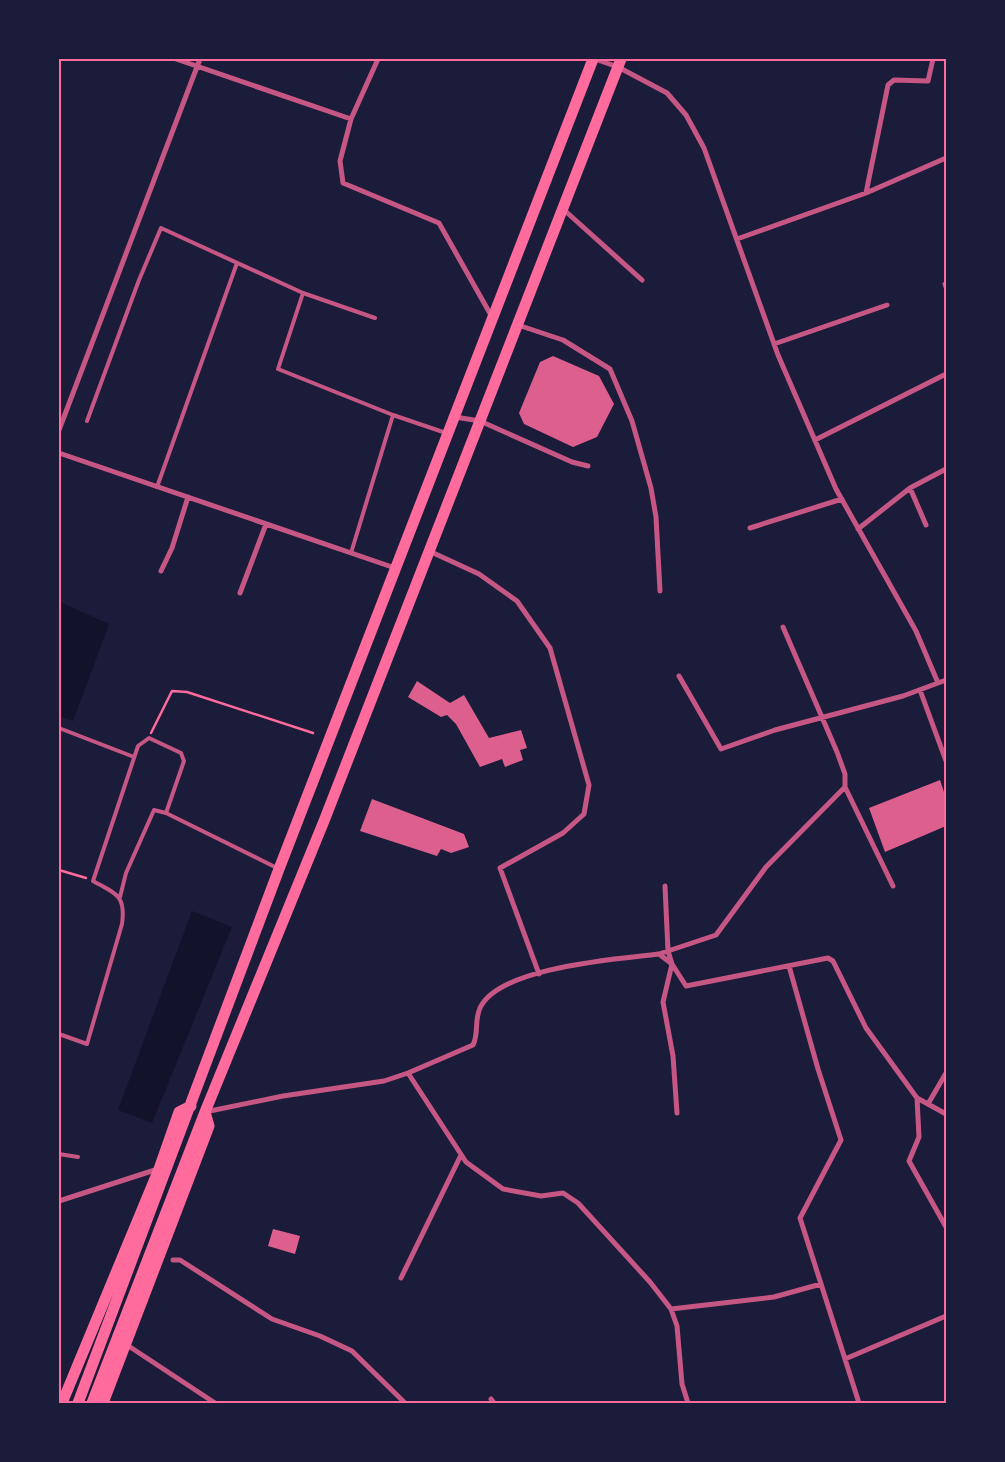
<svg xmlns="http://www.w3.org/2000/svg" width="1005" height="1462" font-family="Signika,sans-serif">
<rect width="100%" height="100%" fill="#1b1b3a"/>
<path fill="#12122b" d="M60,602L109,624L73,721L59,716Z
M192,911L232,927L152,1123L118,1110Z"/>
<path fill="#dd5f8e" d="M553,356L599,376L614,404L597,437L573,447L524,424L519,413L540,362Z
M417,681L450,703L464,695L489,738L521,730L527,748L520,750L523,760L505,767L502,759L480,767L456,724L447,715L441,717L408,697Z
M940,780L946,798V826L885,852L869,808Z
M372,799L464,834L469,847L451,853L441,849L437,856L360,831Z
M273,1229L300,1236L295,1254L268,1246Z"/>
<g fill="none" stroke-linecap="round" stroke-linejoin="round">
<path stroke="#ff6b9d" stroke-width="2.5" d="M151,733L172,691L187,692L313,733
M59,870L86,878"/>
<path stroke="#c65784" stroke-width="4" d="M303,293L375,318
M87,421L139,280L161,228L303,293L278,369L393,415
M157,487L237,263
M351,553L393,415L446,433
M59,728L134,757
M120,897L126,873L154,810L166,813
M59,1034L87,1044L122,924C126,895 116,894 93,881L138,746L149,738L181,753L184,761L166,813L277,868
M59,1154L78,1157"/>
<path stroke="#c65784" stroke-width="5" d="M176,59L351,119
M378,59L351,119L340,161L343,183L439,223L492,317
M595,59L618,67L667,93L686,115L704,148L778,355L836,489L916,631L938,683
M933,59L928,81L894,80L888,85L866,193L946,158
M563,209L642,280
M737,239L866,193
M945,284L946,287
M518,325L563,340L610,369L632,421L651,488L656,517L660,591
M774,344L887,305
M455,417L480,421L572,462L588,466
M59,430L200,59
M815,440L946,374
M59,453L395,568
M910,488L926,525
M750,528L842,499
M858,529L910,488L946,469
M429,551L479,574L517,601L550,648L589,785L584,814L563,833L500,868L539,974
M161,571L172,548L188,497
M240,593L266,524
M783,627L837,752L845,774V787L893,886
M679,676L721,749L775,730L903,696L946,680
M920,690L946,761
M665,886L668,951L672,964L663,1002L673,1056L677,1113
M659,954L716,935L766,867L845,787
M789,966L818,1069L841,1140L800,1218L859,1403
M408,1073L473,1045C479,1034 474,1021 480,1008C499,967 617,959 659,954L672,964L686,986L828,958L833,961L866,1028L917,1098L946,1114
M917,1098L919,1137L909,1161L946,1227
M928,1104L946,1073
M205,1112L283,1096L384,1081L408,1073L466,1162L503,1189L541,1196L563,1193L578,1203L650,1282L671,1309L677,1326L682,1384L688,1403
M59,1201L158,1169
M173,1260H180L272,1319L320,1336L352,1351L405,1403
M401,1278L461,1155
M671,1309L774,1297L821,1284
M127,1345L215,1403
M845,1359L946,1316
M491,1399L494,1403"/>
<path stroke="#ff6b9d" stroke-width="11" d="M62,1403L159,1169L179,1112L191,1106
M78,1403L279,869L593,59
M92,1403L205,1112L324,821L621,59
M103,1403L209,1126L205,1112"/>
</g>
<rect width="1005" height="1462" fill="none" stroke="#1b1b3a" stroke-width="120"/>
<rect x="60" y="60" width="885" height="1342" fill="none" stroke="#ff6b9d" stroke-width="2"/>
</svg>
